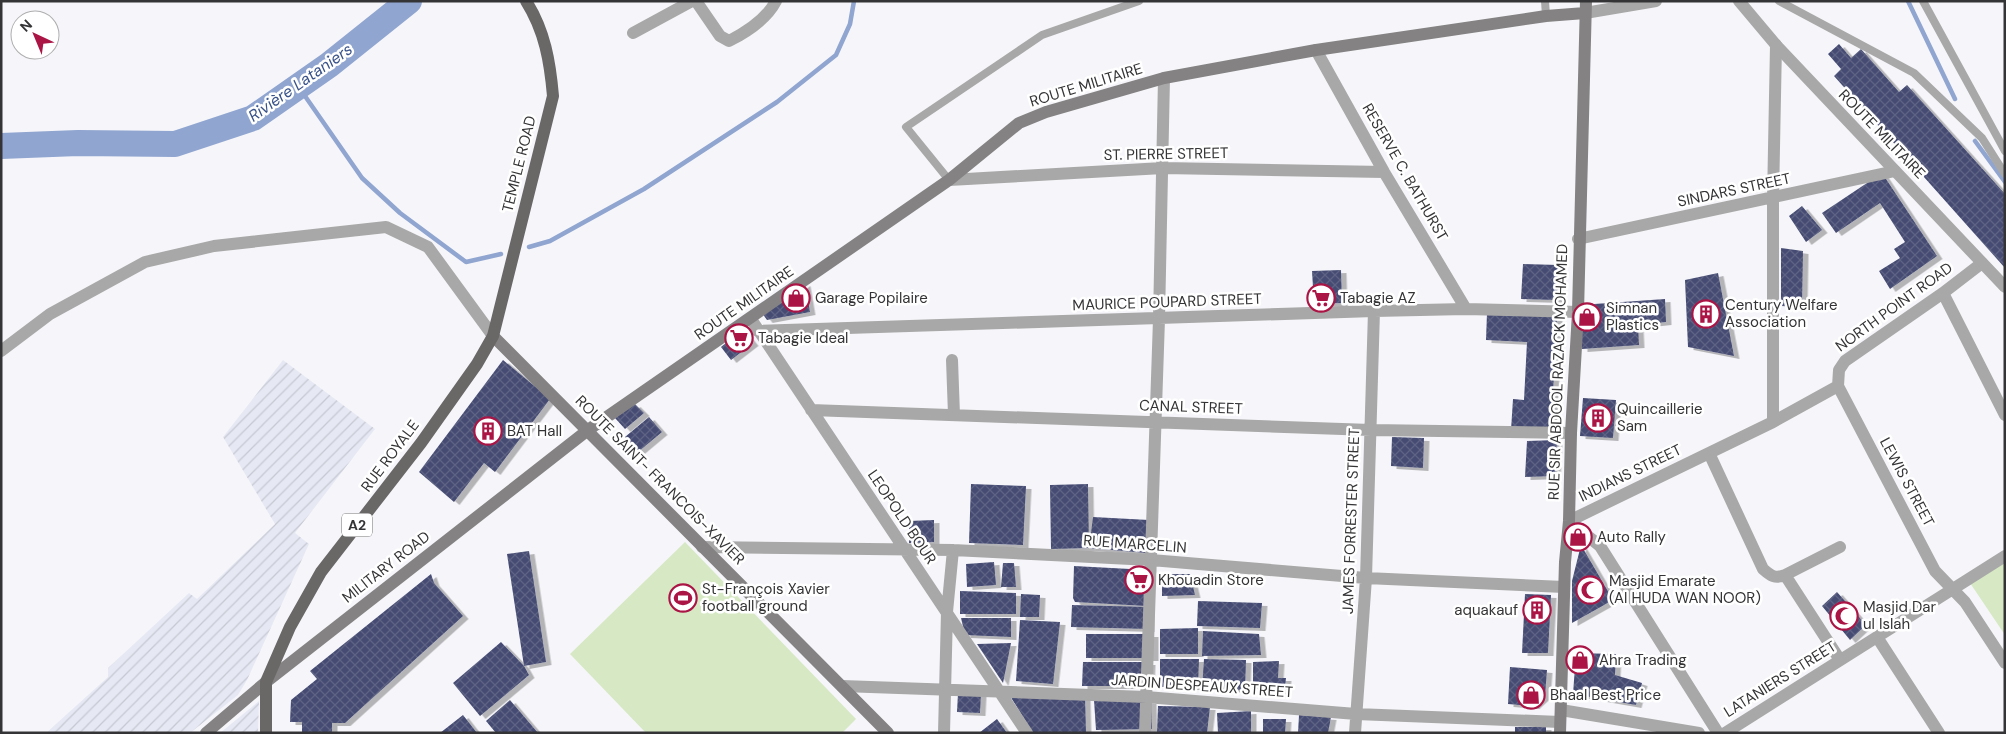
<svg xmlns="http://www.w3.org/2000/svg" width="2006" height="734" font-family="'DM Sans',sans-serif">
<defs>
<pattern id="industrial-furrows" width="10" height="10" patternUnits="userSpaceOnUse" patternTransform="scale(1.25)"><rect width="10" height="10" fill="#e6e9f4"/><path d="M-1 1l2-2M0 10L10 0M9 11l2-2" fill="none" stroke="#c6c8d2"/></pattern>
<pattern id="building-cross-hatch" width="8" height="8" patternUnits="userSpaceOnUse" patternTransform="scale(1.25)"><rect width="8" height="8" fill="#454b73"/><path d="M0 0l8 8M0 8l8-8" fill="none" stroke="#5e6383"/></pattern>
<filter id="shadow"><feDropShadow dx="5.5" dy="3" stdDeviation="0" flood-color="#0004"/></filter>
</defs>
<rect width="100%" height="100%" fill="#f6f6fa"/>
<path fill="url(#industrial-furrows)" d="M283,360L375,429L295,533L309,544L247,680L238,695L190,733H46L108,677V668L189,593L197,599L275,524L223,437Z
M259,701L258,733H220Z"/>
<path fill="#d7e8c4" d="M685,542L856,719L842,733H646L570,654Z
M2005,551V635L1966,577Z"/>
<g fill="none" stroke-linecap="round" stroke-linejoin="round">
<path stroke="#90a5cf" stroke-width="4.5" d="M1908,1L1955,99
M298,86L362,178L400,213L466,262L501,254
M1975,141L2005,182
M529,247L550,241L644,189L777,102L836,55L850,24L854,1"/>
<path stroke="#90a5cf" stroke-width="26" d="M1,146L78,143L175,144L253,118L329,65L409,1"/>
</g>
<path fill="url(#building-cross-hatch)" filter="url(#shadow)" d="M1839,44L1851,58L1861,49L1899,92L1907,85L2005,194V268L1834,76L1841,69L1828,54Z
M1882,173L1937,256L1890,289L1879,271L1900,258L1894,249L1905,242L1880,203L1836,233L1822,213Z
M1802,206L1822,230L1806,242L1789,216Z
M1781,248L1803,251L1802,307L1781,306Z
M1523,264L1559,265L1558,300L1521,299Z
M1341,270L1342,303L1314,304L1312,271Z
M1718,273L1734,356L1688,347L1685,280Z
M805,283L810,312L767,320L762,313Z
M1665,299L1666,322L1638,325L1639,345L1582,349L1580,305Z
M1487,313L1557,316L1551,432L1511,430L1513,399L1524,400L1527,342L1486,340Z
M737,334H746L753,343L731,360L721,347Z
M503,360L550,399L495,472L484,463L454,502L419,472Z
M1583,398L1616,400L1613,438L1580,436Z
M635,404L644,413L625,429L615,418Z
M649,417L662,432L638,452L625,437Z
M1392,437L1424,438L1423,468L1391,466Z
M1557,440L1555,476L1525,477L1527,441Z
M971,484L1026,486L1023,545L969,543Z
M1088,484L1089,548L1051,549L1050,485Z
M1093,517L1149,520L1147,553L1089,548Z
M934,520V542L909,543V521Z
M1581,545L1613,600L1572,623V581Z
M529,551L546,662L524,666L507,554Z
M994,562L996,585L967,587L966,564Z
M1003,563H1014L1016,587H1001Z
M1074,566L1149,570L1147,606L1075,602L1073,598Z
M431,574L434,583L463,616L345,723H332V733H302V722H290L291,700L317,679L310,671Z
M1162,574H1190L1195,595L1162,596Z
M960,591L1016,593V614H960Z
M1837,592L1866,625L1850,640L1822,606Z
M1021,594L1040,595L1039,617H1020Z
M1525,594L1551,595L1548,653H1522Z
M1198,601L1262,603L1260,628L1197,626Z
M1072,605L1149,607V629L1071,627Z
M961,618H1011V637L965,635Z
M1020,620L1060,622L1053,684L1016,681Z
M1198,628V654H1160V629Z
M1203,631L1259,634L1261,655L1202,656Z
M1086,634H1153V658H1086Z
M501,642L524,666L529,675L480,716L453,683Z
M1011,643L1003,683L977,644Z
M1576,653L1616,654L1615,675L1642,683L1636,705L1573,694Z
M1160,659H1199L1198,687H1160Z
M1204,659L1246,660L1245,690L1202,688Z
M1279,661L1278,678H1286L1284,695H1272V689H1253V662Z
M1083,662H1150L1149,686H1082Z
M1510,667L1547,670L1545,696L1534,706L1508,704Z
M958,693L981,694L980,713L957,712Z
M1085,695L1086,733H1033L1010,696Z
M510,700L538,733H496L486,721Z
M1094,700L1151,701L1152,729L1096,730Z
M1158,706L1210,707L1207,733H1157Z
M1251,711V733H1218L1217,713Z
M463,715L477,733H440Z
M1299,715L1331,717L1328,733H1298Z
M997,719L1007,733H979Z
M1263,719H1286L1285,733H1263Z
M1515,727H1546V733H1515Z"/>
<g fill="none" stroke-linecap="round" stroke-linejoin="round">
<path stroke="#a9a8a8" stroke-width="8" d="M1545,1L1546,16
M1779,1L1914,73L1982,138L2005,174
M1923,1L2005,151
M949,180L906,127L1042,35L1139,1"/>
<path stroke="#a9a8a8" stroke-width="12" d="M696,1L720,36L729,41C747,32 766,20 776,1
M633,33L692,1
M1316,50L1384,172L1466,309
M949,180L1163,168L1384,172
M1578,239L1895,171
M1943,293L2005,415
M751,319L1027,733
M758,331L1374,311L1466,309L1578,312
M1,351L50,314L145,262L214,246L386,227L428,247L493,336
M952,360L954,415
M1838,386L1935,571L1965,602L2005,663
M1838,386L1839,370L1845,361L1943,293L1982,263
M811,410L1371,430L1571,433
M1773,422V199L1776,45
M1709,453L1763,569C1771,576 1775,579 1785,575L1840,660
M1569,521L1773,422L1838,386
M702,547L953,550L1151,560L1366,578L1564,587
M1785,575L1840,547
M1877,637L1939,733
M842,686L1146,697L1356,714L1560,722
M1561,710L1699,733
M944,733L947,612L953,550
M1145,733L1159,319L1164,78
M1355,733L1366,578L1374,311
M1725,733L2005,556"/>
<path stroke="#a9a8a8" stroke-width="12" d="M1739,1L1776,45L2005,287
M1585,13L1656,1
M1569,521L1600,546L1718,733"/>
<path stroke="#848282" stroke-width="12" d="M493,336L888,733
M206,733L266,682L588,430L949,180L1019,123L1046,112L1164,78L1316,50L1546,16L1585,13
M1560,733L1565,562L1569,521L1571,433L1578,312L1586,1"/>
<path stroke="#6a6767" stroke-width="12" d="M266,733V682L290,627L321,572L421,443L477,364L493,336L553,96C550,62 545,31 526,1"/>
</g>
<defs>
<g id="shop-ring" transform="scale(1.4375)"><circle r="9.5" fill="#fff" stroke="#aa1546" stroke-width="1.5"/><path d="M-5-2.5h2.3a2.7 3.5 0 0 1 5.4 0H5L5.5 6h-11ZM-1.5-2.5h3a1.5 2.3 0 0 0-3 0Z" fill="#aa1546"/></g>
<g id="supermarket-ring" transform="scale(1.4375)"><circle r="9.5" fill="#fff" stroke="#aa1546" stroke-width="1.5"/><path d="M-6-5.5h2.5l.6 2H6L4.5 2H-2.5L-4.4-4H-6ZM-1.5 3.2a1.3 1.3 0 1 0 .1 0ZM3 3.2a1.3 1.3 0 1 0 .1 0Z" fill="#aa1546"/></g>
<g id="building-ring" transform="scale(1.4375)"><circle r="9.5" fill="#fff" stroke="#aa1546" stroke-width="1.5"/><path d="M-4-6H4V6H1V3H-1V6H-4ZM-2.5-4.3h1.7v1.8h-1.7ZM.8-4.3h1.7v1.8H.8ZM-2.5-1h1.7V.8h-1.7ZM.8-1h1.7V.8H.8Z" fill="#aa1546"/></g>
<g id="mosque-ring" transform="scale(1.4375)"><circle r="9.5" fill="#fff" stroke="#aa1546" stroke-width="1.5"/><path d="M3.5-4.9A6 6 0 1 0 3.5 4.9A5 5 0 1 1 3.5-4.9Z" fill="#aa1546"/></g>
<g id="stadium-ring" transform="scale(1.4375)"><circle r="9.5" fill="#fff" stroke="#aa1546" stroke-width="1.5"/><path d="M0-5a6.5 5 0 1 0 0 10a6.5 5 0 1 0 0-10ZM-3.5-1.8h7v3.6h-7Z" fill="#aa1546"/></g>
</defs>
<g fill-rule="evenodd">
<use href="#shop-ring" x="796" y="298"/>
<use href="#supermarket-ring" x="1321" y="298"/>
<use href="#building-ring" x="1706" y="314"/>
<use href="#shop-ring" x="1587" y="317"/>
<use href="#supermarket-ring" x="739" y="338"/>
<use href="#building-ring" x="1598" y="418"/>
<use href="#building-ring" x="488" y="431"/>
<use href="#shop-ring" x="1578" y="537"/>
<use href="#supermarket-ring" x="1139" y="580"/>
<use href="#mosque-ring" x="1590" y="590"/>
<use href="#stadium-ring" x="683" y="598"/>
<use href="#building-ring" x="1537" y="610"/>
<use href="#mosque-ring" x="1844" y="616"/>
<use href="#shop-ring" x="1580" y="660"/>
<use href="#shop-ring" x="1531" y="695"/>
</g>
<g text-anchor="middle" stroke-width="5" stroke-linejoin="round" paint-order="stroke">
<rect fill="#fff" stroke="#717172" stroke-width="1" x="342" y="513.5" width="30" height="23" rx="4"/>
<g font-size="14" font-weight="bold" fill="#343436">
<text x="357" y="530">A2</text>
</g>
<g font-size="15" fill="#343436" stroke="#fff">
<text transform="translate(1086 85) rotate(-17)" y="5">ROUTE MILITAIRE</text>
<text transform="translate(1882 134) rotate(46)" y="5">ROUTE MILITAIRE</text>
<text transform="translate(1166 154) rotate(-1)" y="5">ST. PIERRE STREET</text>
<text transform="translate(519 164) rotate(-76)" y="5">TEMPLE ROAD</text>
<text transform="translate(1405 172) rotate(60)" y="5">RESERVE C. BATHURST</text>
<text transform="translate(1734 190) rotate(-12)" y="5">SINDARS STREET</text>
<text transform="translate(1167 302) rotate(-2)" y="5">MAURICE POUPARD STREET</text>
<text transform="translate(744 303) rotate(-35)" y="5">ROUTE MILITAIRE</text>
<text transform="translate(1894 307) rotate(-36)" y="5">NORTH POINT ROAD</text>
<text transform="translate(1558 372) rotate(-88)" y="5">RUE SIR ABDOOL RAZACK MOHAMED</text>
<text transform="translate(1191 407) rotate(2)" y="5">CANAL STREET</text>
<text transform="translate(390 456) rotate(-53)" y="5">RUE ROYALE</text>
<text transform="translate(1630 473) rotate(-26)" y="5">INDIANS STREET</text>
<text transform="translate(660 480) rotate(45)" y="5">ROUTE SAINT- FRANCOIS-XAVIER</text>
<text transform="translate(1907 482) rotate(62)" y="5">LEWIS STREET</text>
<text transform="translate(902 517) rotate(56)" y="5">LEOPOLD BOUR</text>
<text transform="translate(1351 521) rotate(-88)" y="5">JAMES FORRESTER STREET</text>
<text transform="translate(1135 544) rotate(4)" y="5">RUE MARCELIN</text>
<text transform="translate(386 567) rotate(-38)" y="5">MILITARY ROAD</text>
<text transform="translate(1780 679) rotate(-32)" y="5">LATANIERS STREET</text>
<text transform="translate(1202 686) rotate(4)" y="5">JARDIN DESPEAUX STREET</text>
</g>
<g font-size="15" fill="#343436" stroke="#fff" text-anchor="start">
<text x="815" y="303">Garage Popilaire</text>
<text x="1340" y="303">Tabagie AZ</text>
<text x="1725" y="310">Century Welfare<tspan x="1725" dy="17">Association</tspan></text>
<text x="1606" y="313">Simnan<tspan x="1606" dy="17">Plastics</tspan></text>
<text x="758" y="343">Tabagie Ideal</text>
<text x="1617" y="414">Quincaillerie<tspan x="1617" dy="17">Sam</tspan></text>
<text x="507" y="436">BAT Hall</text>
<text x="1597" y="542">Auto Rally</text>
<text x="1158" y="585">Khouadin Store</text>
<text x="1609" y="586">Masjid Emarate<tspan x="1609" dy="17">(Al HUDA WAN NOOR)</tspan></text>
<text x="702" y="594">St-François Xavier<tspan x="702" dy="17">football ground</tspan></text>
<text x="1863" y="612">Masjid Dar<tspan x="1863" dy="17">ul Islah</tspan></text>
<text x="1518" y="615" text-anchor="end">aquakauf</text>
<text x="1599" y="665">Ahra Trading</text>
<text x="1550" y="700">Bhaal Best Price</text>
</g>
<g font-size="16" font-style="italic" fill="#385289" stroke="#fff">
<text transform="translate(300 82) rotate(-35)" y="6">Rivière Lataniers</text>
</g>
</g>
<rect width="2006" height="734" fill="none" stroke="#343436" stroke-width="5"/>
<g transform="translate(35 35) rotate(316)"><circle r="24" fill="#ffffff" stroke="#aeaeaf"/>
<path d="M0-4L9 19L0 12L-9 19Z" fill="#aa1546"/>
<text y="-8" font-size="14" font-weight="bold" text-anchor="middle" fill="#343436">N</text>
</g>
</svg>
